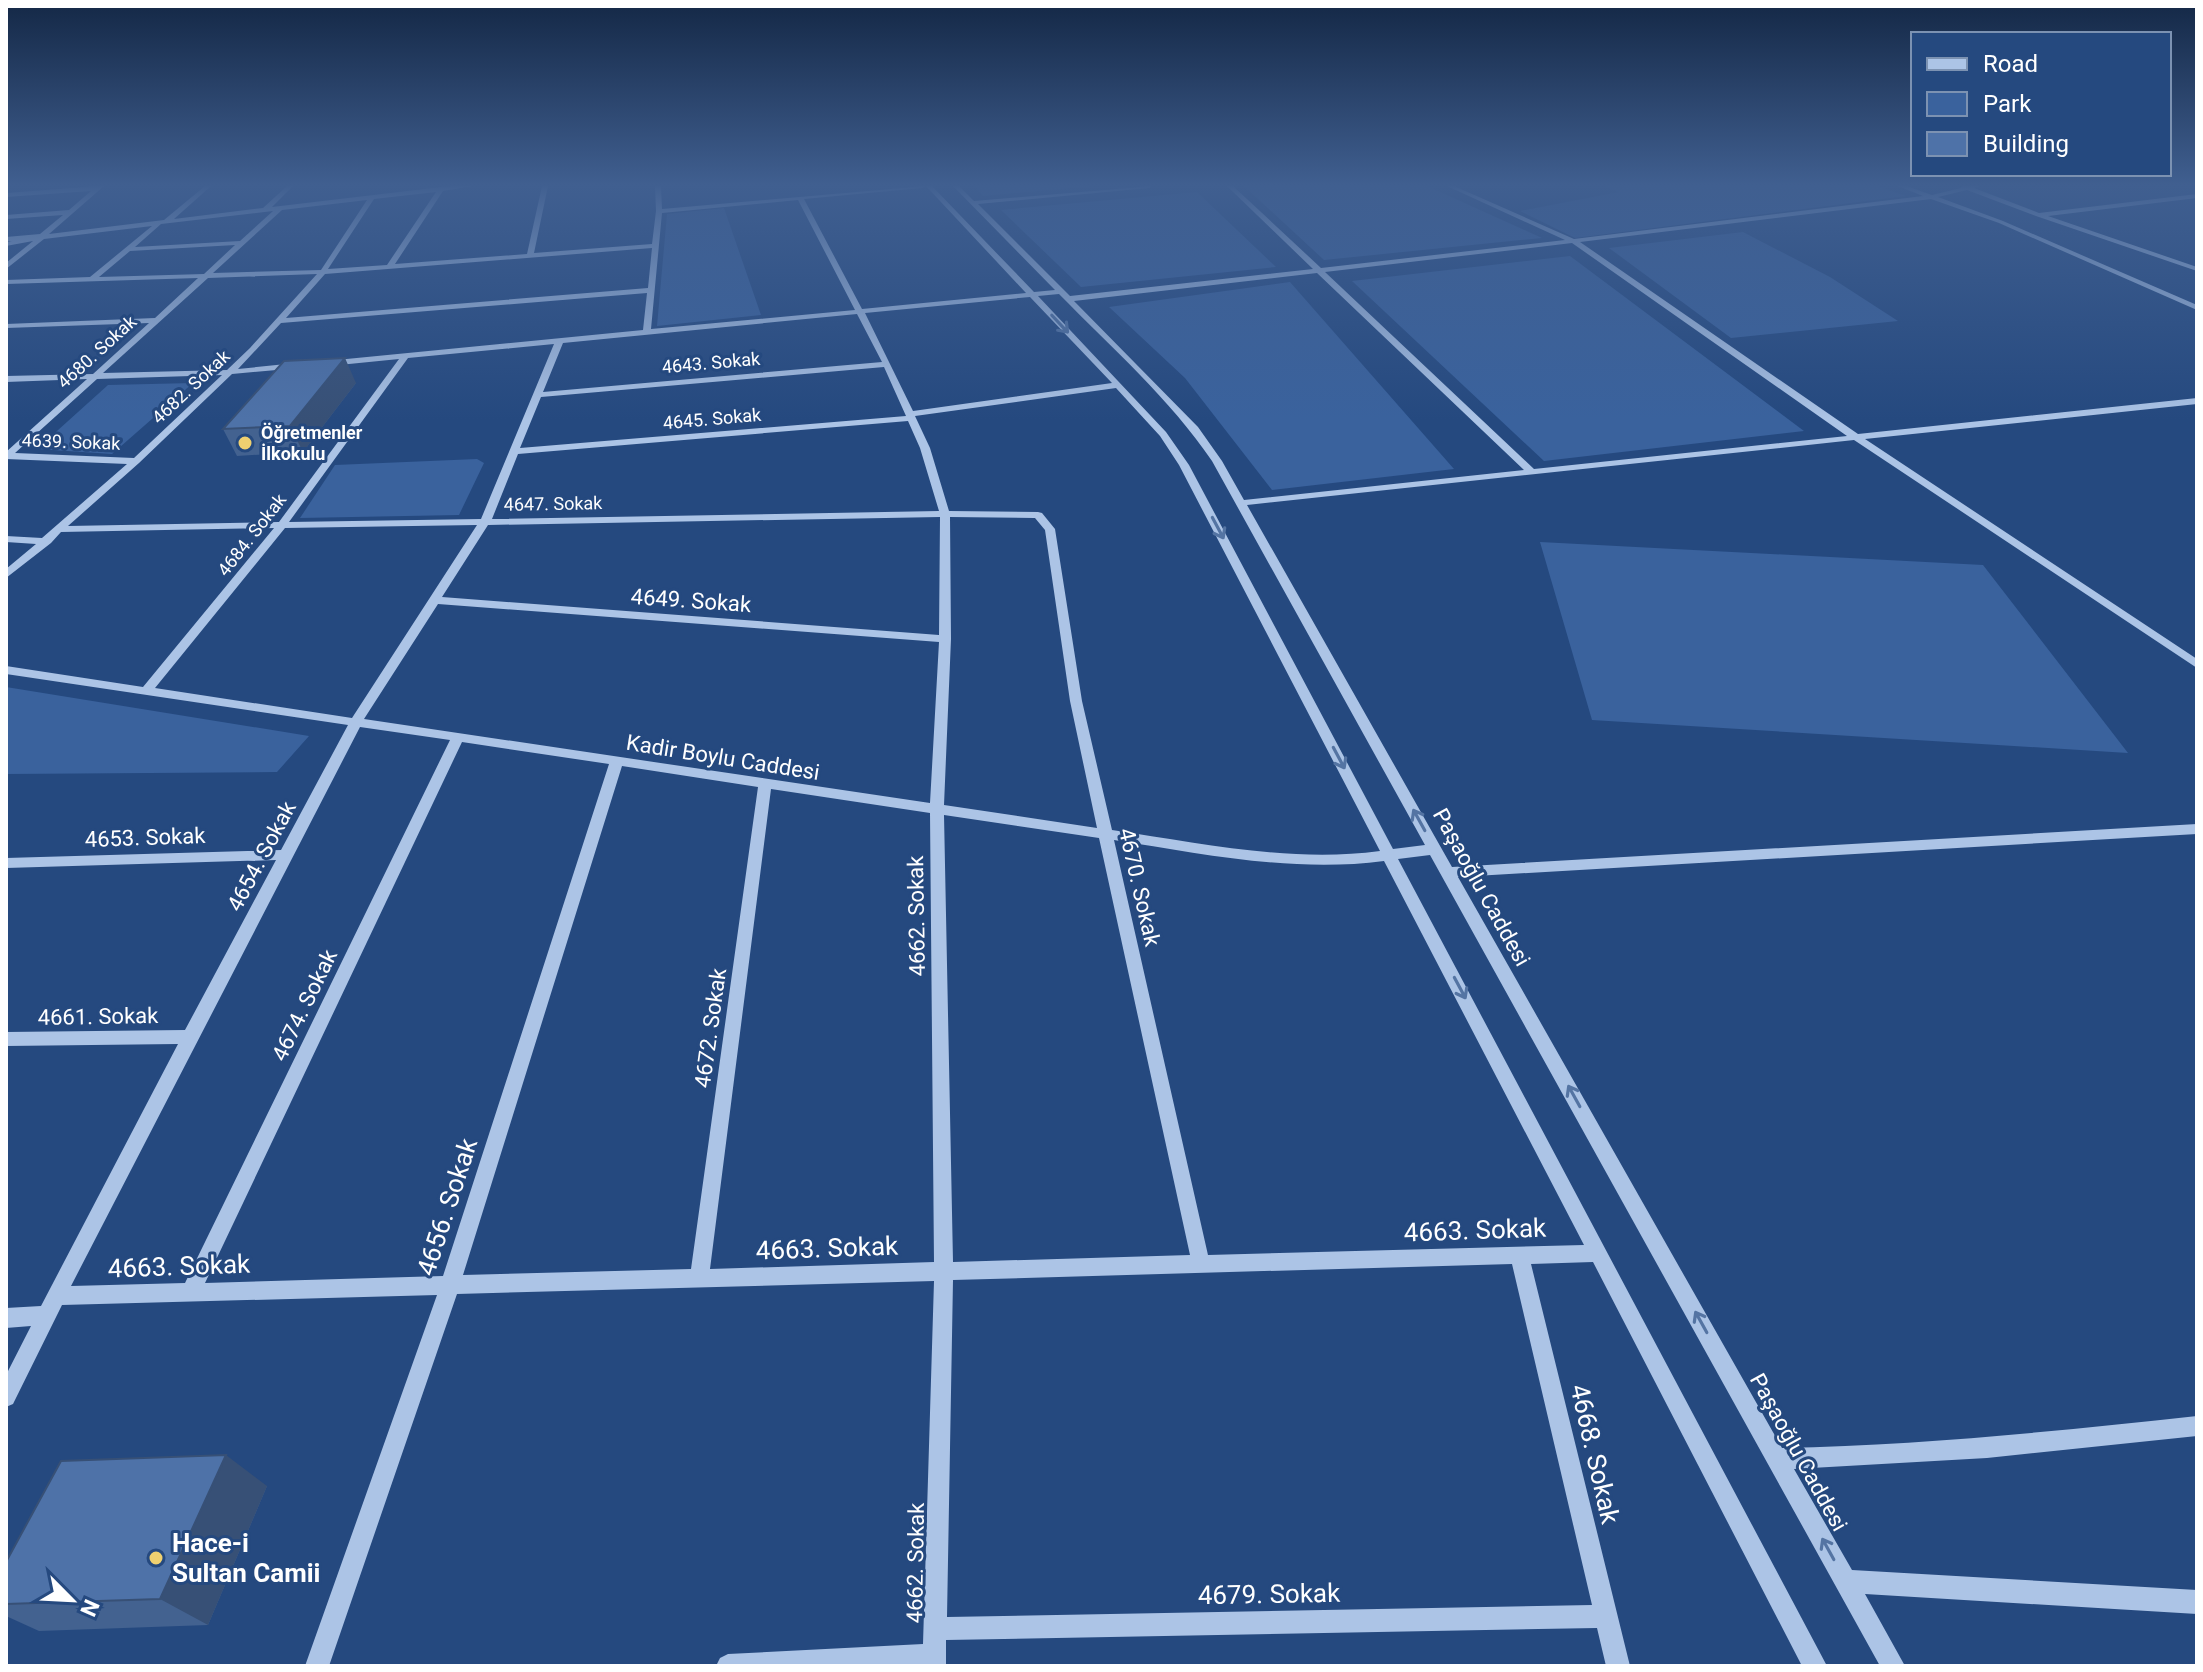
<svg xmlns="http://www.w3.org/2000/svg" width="2203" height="1672" font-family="Roboto,sans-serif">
<rect width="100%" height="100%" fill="#25497f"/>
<path fill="#3a629d" d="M975,186H1094L983,196Z
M1244,186H1427L1542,238L1324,260Z
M1605,186H1877L1906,196L1575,238L1520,211L1619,192Z
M1197,192L1276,267L1081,287L1001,210Z
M724,208L761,315L657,326L667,214Z
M1743,232L1830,277L1898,321L1731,338L1609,248Z
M1570,256L1804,431L1544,461L1352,281Z
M1290,282L1454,469L1272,490L1185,378L1109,307Z
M193,383L112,454L37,449L108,385Z
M477,459L484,463L459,515L300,518L335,465Z
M1540,542L1983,565L2128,753L1592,720Z
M6,687L309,736L277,772L6,774Z"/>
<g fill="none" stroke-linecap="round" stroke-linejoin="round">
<path fill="#acc4e6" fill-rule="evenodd" d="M98,186H104L49,234L164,220L205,186H211L174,219L263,208L287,186H293L272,207L441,187L472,186L443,191L395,264L527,254L542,186H548L534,253L652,244L656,211L655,186H661L662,209L925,186L922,188L804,199L862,309L1026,293L926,186H932L1034,292L1055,290L953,186H959L974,201L1152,186L1149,188L978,204L1070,296L1313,269L1227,186H1233L1321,268L1565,240L1447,186H1454L1574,239L1923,196L1898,186H1906L1932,195L1961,188L1962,186H1979L1974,188L2039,213L2197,194V198L2048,216L2197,267V271L2036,216L1967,190L1938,197L2003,221L2197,305V310L1999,223L1931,199L1580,242L1858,434L2197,398V404L1865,439L2197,659V668L1854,440L1247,505L1452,867L2197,824V834L1458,877L1782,1448C1921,1445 2059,1431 2197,1416V1436L1987,1458L1794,1469L1852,1570L2197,1590V1614L1865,1594L1905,1666H1880L1430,855L1398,859L1827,1666H1802L1593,1262L1531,1264L1630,1666H1606L1597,1628L946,1640V1666H716L720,1658L728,1654L923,1644L934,1281L457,1294L329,1666H305L437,1295L62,1305L13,1404L6,1407V1375L31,1326L6,1328V1308L41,1306L178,1044L6,1046V1032L185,1030L276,860L6,868V858L281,850L348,725L6,674V666L143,687L274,528L61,532L51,543L6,578V569L36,544L6,542V536L42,538L127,464L6,459V452L87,379L6,382V376L93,374L149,323L6,328V324L155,318L198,278L6,284V280L90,277L152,226L44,239L6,269V263L33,241L6,246V242L12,241H6V237L40,234L63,215L6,219V215L69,210L91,191L6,197V193ZM436,192L387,265L328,269L374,199ZM367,200L321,270L213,273L282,210ZM798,200L855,310L651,329L662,213ZM273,211L240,241L135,247L161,224ZM1572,243L1847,436L1534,469L1325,272ZM235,245L204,274L99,277L130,251ZM652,248L648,288L286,318L325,274ZM1317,273L1524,470L1244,500L1222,461L1198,427L1074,301ZM317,274L250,348L227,370L103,373L208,278ZM647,293L643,330L326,361L325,363L329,366L399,359L279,522L68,526L139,463L232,374L299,368V364L296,363L238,369L281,323ZM1059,294C1112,348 1170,399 1212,461L1425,845L1393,849L1189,465L1166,432L1038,296ZM1030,297L1112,383L913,411L865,313ZM857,314L882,362L543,392L563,343ZM554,344L481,519L289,522L408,358ZM884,367L906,416L520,448L541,397ZM222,375L134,458L15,453L97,379ZM1116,388L1160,436L1179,465L1380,851C1291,863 1200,843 1112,830L1082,701L1055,529L1042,513L1038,512L949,511L930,448L915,416ZM908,421L920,448L939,511L492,519L518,454ZM940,517L939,635L442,597L488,525ZM950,517L1035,518L1045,530L1070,701L1097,828L944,805L951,639ZM477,525L352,718L155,688L285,528ZM438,604L939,642L930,803L364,719ZM360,727L450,740L185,1283L71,1286ZM462,742L609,764L443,1276L205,1283ZM622,766L758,787L691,1269L463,1275ZM771,789L930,813L934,1262L710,1269ZM944,815L1099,838L1190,1255L953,1262ZM1114,840C1203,854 1294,873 1384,861L1584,1245L1208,1255ZM1512,1264L1592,1605L947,1617L953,1280Z"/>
</g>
<path fill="#436290" d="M356,383L303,452L237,456L223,429Z
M267,1486L208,1625L39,1631L6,1616V1562Z"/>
<path fill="#375076" d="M345,358L356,383L303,452L290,426Z
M226,1455L267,1486L208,1625L160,1599Z"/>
<path fill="#4e72a8" stroke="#375076" stroke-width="2" d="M345,358L290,426L223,429L284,361Z
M226,1455L160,1599L6,1604V1562L61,1461Z"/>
<defs><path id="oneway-shaft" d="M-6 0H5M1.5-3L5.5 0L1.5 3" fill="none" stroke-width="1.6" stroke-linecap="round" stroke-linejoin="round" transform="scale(2)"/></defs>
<g stroke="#5474a3">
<use href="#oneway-shaft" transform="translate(1060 324) rotate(47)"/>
<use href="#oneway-shaft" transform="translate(1218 528) rotate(62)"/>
<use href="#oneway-shaft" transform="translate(1339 758) rotate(62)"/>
<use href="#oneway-shaft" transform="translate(1419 820) rotate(-119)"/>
<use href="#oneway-shaft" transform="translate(1460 988) rotate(62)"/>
<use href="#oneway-shaft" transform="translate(1574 1096) rotate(-119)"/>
<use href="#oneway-shaft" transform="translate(1701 1322) rotate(-119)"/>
<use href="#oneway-shaft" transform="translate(1828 1549) rotate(-119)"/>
</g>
<linearGradient id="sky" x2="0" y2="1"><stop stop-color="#142846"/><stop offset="0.44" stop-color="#405f90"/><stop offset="1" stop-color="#405f90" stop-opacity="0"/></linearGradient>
<rect width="2203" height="420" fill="url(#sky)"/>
<g fill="#efd070" stroke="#25497f" stroke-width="3">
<circle cx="245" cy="443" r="8"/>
<circle cx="156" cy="1558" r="8"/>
</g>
<g text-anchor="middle" stroke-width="6" stroke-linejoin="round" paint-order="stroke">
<g font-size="18" fill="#fff" stroke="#25497f">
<text transform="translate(97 352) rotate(-42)" y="6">4680. Sokak</text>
<text transform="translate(711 363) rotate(-5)" y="6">4643. Sokak</text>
<text transform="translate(191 387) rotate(-43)" y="6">4682. Sokak</text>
<text transform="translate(712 419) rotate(-5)" y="6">4645. Sokak</text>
<text transform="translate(71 442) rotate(2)" y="6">4639. Sokak</text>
<text transform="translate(553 504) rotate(-1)" y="6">4647. Sokak</text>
<text transform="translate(252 535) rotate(-52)" y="6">4684. Sokak</text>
</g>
<g font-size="18" font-weight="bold" fill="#fff" stroke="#25497f" text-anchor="start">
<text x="261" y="439">Öğretmenler<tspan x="261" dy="21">İlkokulu</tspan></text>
</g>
<g font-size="22" fill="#fff" stroke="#25497f">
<text transform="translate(691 600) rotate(4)" y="8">4649. Sokak</text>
<text transform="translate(723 757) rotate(9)" y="8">Kadir Boylu Caddesi</text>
<text transform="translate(145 837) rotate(-2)" y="8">4653. Sokak</text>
<text transform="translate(261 856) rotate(-62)" y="8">4654. Sokak</text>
<text transform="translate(1140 887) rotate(77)" y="8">4670. Sokak</text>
<text transform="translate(1482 887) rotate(61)" y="8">Paşaoğlu Caddesi</text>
<text transform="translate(916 916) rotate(-91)" y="8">4662. Sokak</text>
<text transform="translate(304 1005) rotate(-64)" y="8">4674. Sokak</text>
<text transform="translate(98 1016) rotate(-1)" y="8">4661. Sokak</text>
<text transform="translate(710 1028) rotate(-82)" y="8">4672. Sokak</text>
<text transform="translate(1799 1452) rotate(61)" y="8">Paşaoğlu Caddesi</text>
<text transform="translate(915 1563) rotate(-89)" y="8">4662. Sokak</text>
</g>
<g font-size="26" fill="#fff" stroke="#25497f">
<text transform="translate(447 1207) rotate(-72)" y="9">4656. Sokak</text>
<text transform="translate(1475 1230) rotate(-2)" y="9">4663. Sokak</text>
<text transform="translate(827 1248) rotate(-2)" y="9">4663. Sokak</text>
<text transform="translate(179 1266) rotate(-2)" y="9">4663. Sokak</text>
<text transform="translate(1595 1454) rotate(77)" y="9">4668. Sokak</text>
<text transform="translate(1269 1594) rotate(-1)" y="9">4679. Sokak</text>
</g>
<g font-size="26" font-weight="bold" fill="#fff" stroke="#25497f" text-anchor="start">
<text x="172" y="1552">Hace-i<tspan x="172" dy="30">Sultan Camii</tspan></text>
</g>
</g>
<rect width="2203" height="1672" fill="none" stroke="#ffffff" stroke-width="16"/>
<rect x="1911" y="32" width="260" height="144" fill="#25497f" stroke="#7c92b2" stroke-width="2"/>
<rect x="1927" y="58" width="40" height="12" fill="#acc4e6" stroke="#7c92b2" stroke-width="2"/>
<text x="1983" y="72" font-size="24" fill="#ffffff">Road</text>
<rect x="1927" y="92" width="40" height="24" fill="#3a629d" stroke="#7c92b2" stroke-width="2"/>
<text x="1983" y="112" font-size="24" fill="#ffffff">Park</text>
<rect x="1927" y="132" width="40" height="24" fill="#4e72a8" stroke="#7c92b2" stroke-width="2"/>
<text x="1983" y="152" font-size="24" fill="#ffffff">Building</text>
<g transform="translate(72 1600) rotate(114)" stroke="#25497f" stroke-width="6" paint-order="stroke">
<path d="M0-6L14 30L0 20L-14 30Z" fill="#ffffff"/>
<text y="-12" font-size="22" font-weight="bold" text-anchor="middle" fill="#ffffff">N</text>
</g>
</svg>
